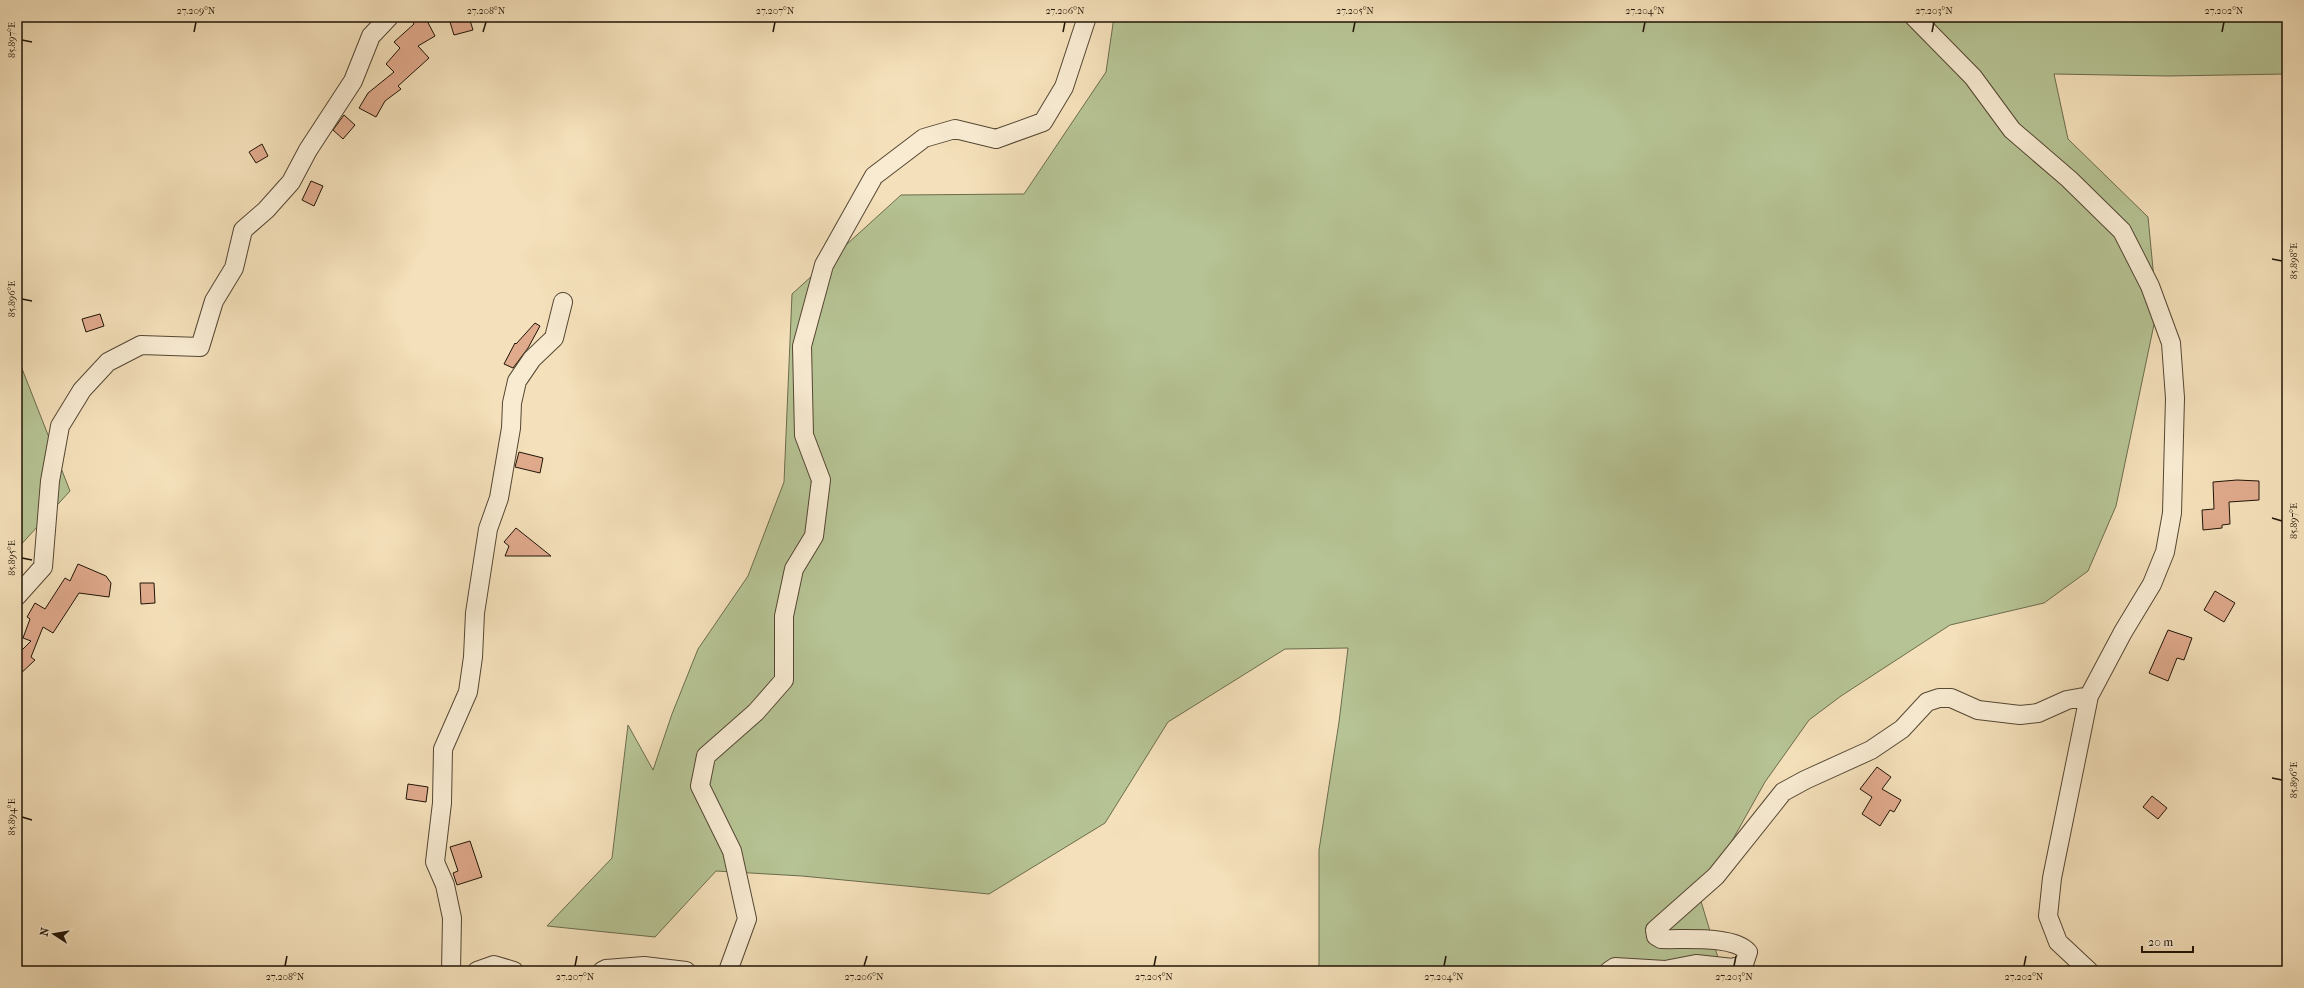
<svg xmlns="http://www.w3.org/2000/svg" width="2304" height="988" font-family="'IM FELL French Canon',serif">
<rect width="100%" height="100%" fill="#f4e0ba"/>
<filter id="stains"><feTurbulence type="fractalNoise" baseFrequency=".005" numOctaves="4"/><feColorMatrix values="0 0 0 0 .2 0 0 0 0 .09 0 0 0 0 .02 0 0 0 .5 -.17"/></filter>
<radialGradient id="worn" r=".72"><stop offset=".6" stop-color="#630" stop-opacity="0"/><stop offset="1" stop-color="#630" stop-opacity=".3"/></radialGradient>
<path fill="#b6c394" stroke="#6b6c4d" d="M1114,17H2287V74L2167,76L2054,74L2068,139L2148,217L2157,310L2116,506L2088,571L2044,603L1950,625L1841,696L1809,720L1765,782L1700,898L1722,971H1319V850L1339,722L1348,648L1285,649L1168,722L1105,823L989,894L802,876L716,871L655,937L547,926L612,858L628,725L653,770L672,714L698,649L748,576L784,482L792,294L901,195L1024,194L1106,72Z
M17,361H19L70,491L17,549Z"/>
<path fill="#e0aa8d" stroke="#201406" d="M422,17H425L435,36L418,46L429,58L398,86L401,89L385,101L376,117L359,108L368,93L394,72L386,64L400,48L394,42L414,24L413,22Z
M469,17L473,30L454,35L450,22Z
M344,115L355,125L343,139L333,130Z
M262,144L268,156L256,163L249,152Z
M311,181L323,186L314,206L302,200Z
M100,314L104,326L86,332L82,319Z
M535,323L540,326L528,348L513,368L504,364L515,343L516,344Z
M519,452L543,458L540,473L515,467Z
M2237,480L2259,481V500L2229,502L2230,524L2222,525V528L2203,530L2202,510L2214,509L2213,482Z
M516,528L551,556H505L509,546L504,542Z
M78,564L106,576L111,583L109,597L79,593L53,633L43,627L31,657L35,660L17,677V655L31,641L23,638L30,619L27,617L35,603L45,609L65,578L70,581Z
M140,583H154L155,603L141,604Z
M2215,591L2235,603L2224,622L2204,610Z
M2168,630L2192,638L2184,660L2177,658L2168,681L2149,673Z
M1877,767L1891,777L1882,789L1901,800L1894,812L1890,810L1880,826L1862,814L1872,797L1860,789Z
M408,784L428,787L426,802L406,799Z
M2152,796L2167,808L2158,819L2143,807Z
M470,841L482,877L457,885L453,873L458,871L450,847Z"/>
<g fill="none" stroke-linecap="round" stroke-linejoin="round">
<g stroke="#554733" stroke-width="20">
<path id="minor" d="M1914,17L1973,77L2012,130L2069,179L2122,231L2150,286L2171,343L2175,398L2172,513L2165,552L2152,584L2123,632L2089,696L2052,878L2048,916L2058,942L2089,971
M17,596L43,567L50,481L60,426L82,390L108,362L141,345L200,347L214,301L234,268L243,230L266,210L291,182L308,150L353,81L371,36L389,17
M451,971L452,918L445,885L435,862L442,803L443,749L468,692L473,657L475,613L488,529L499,498L511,428L512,403L517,381L532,359L554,338L563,302
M477,971L494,965L514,971
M602,971L606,969L644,966L686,971
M728,971L747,919L732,851L700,786L706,756L756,712L784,680V616L794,569L814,536L821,480L804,435L802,346L824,265L874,176L924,138L955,129L996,139L1043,122L1064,87L1087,17
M1609,971L1615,967L1665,970L1696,964L1733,968L1744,964L1748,952C1733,935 1683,940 1661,939L1656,936L1655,930L1716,876L1783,792L1805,780L1871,750L1902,729L1927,702L1939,698H1951L1978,710L2020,715L2038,713L2067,700L2089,696"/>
</g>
<use href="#minor" stroke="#f8ebd2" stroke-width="18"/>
</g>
<path fill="none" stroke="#201406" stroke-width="1.5" d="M194,32L196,22M483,32L486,22M773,32L775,22M1063,32L1065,22M1353,32L1355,22M1643,32L1645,22M1932,32L1934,22M2222,32L2224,22M22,40L32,42M2272,259L2282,261M22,299L32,301M2272,518L2282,521M22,558L32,560M2272,778L2282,780M22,817L32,820M285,966L287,956M575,966L577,956M864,966L867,956M1154,966L1156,956M1444,966L1446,956M1734,966L1736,956M2024,966L2026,956"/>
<rect width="2304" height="988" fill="none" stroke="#f4e0ba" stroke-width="44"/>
<g transform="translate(54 934) rotate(282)" stroke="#f8ebd2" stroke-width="3" paint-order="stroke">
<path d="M0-3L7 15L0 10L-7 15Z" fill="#201406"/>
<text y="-6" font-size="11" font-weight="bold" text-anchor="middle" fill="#201406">N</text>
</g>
<path d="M2142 946v6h51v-6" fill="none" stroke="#201406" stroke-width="2"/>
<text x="2148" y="946" font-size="12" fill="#201406" stroke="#f8ebd2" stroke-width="3" paint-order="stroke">20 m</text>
<rect x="22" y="22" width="2260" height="944" fill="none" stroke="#201406" stroke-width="1.5"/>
<g font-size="10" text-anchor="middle" fill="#201406">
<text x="196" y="14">27.209°N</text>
<text x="486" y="14">27.208°N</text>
<text x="775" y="14">27.207°N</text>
<text x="1065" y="14">27.206°N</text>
<text x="1355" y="14">27.205°N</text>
<text x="1645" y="14">27.204°N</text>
<text x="1934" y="14">27.203°N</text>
<text x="2224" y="14">27.202°N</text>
<text transform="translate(11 40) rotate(-90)" y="4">85.897°E</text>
<text transform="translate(2293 261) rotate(-90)" y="4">85.898°E</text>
<text transform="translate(11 299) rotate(-90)" y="4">85.896°E</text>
<text transform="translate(2293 521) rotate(-90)" y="4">85.897°E</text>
<text transform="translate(11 558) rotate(-90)" y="4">85.895°E</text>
<text transform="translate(2293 780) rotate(-90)" y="4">85.896°E</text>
<text transform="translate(11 817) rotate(-90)" y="4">85.894°E</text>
<text x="285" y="980">27.208°N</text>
<text x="575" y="980">27.207°N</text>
<text x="864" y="980">27.206°N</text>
<text x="1154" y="980">27.205°N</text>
<text x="1444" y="980">27.204°N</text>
<text x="1734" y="980">27.203°N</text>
<text x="2024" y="980">27.202°N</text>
</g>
<rect width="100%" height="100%" filter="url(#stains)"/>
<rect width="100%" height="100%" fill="url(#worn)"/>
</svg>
